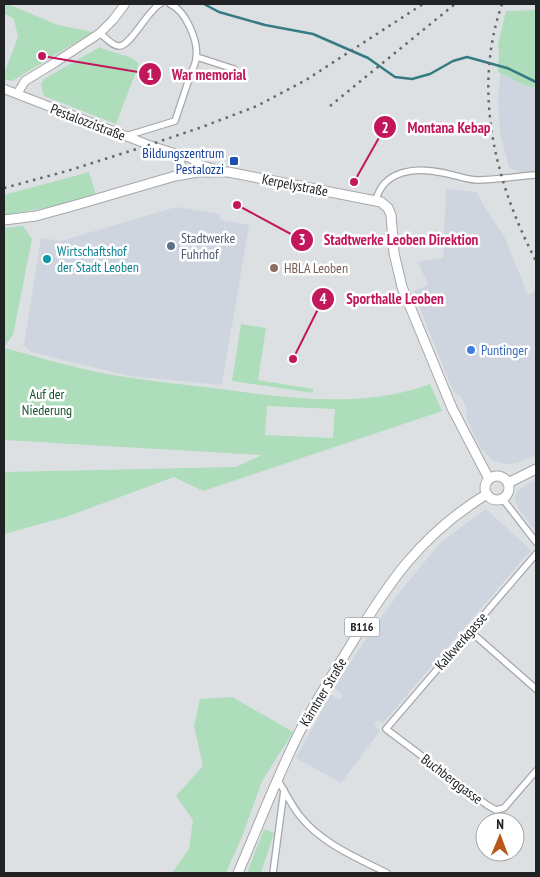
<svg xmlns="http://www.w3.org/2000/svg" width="540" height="877" font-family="'PT Sans Narrow',sans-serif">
<rect width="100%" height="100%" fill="#dde0e3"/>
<path fill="#ced5df" d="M500,73L524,85L536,88V172H522L509,168L500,132L498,103Z
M446,189L477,192L485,208L504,236L528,295L536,291V455L517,463L505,464L494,461L481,449L466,417L467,410L465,405L461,396L454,393L413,291L428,285L418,262L443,258Z
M176,207L220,214V220L249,225L222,385L129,376L31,352L24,345L41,238L61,241Z
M536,479V532L519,509L515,501V496L517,491Z
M486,509L531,550L383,723L378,720L374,725L380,731L341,783L296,758L331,694L339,700L343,695L334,688L369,634L399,593L441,542Z"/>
<path fill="#adddbb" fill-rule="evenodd" d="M4,4H8L58,25L93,32L12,81L4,79V74L18,37L14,19L4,13Z
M536,10V88L524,85L498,72L499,54L498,45L506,11Z
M100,47C113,54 131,54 139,64L116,124L44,96L41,84L44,79Z
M89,172L96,195L51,207L4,215V195Z
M23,226L32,239L13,335L4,347V228Z
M241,324L266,328L258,380L313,389V393L232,381Z
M4,348C32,355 60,364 88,370C131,380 176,383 220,389C288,398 364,409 430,384L442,411L203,491L174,477L66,517L4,534V472L236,467L262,455L4,440ZM267,406L335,409L333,438L265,435Z
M232,697L293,732L262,781L243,834L226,873H172L189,849L193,820L176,796L203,766L194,726L200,699Z
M264,829L274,833L261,873H247Z"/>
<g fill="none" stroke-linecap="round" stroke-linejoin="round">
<path stroke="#367b83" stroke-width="2.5" d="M204,4L219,12L265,25L313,34L368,58L395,77L412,79L430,74L453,61L467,57L507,68L536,82"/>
<g stroke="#a5a7ab" stroke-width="8">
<path id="minor" d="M100,33C105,37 112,46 119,46C130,47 148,10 160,4
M197,57L234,69
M126,136L175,121C180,106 185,91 190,76C192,70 196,64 196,58C199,41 185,10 170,4
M376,200C384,169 417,167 444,173C455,175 466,180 478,180C497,180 517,176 536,175
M502,498L536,542
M536,554L386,729L487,805L496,810L504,808L536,771
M470,631L536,689
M277,779C285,791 291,805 300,816C321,843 357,858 387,873
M273,873L284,790"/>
</g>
<g stroke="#a5a7ab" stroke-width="10">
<path id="tertiary" d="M4,89L149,145L190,158L201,165L219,170
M17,94L25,81L56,62L100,33L113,20L125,4
M172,153L180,162L184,174"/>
</g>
<g stroke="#a5a7ab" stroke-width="11">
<path id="secondary" d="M4,220L36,216L76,205L175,176L198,172H228L381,202L388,208L391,215L394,253L402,287L452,408L489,479"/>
</g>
<g stroke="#a5a7ab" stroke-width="11">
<path id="primary" d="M485 488a12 12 0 1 1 24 0a12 12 0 1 1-24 0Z
M508,483L536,469
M238,873C258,827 276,779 299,733C314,704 332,676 349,648C388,583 420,535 487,494"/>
</g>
<use href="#minor" stroke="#fff" stroke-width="5.5"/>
<use href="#tertiary" stroke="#fff" stroke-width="8"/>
<use href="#secondary" stroke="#fff" stroke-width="9"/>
<use href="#primary" stroke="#fff" stroke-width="9"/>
<path stroke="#66686a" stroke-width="2.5" stroke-dasharray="2.5 5" stroke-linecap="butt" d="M502,4C472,91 495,182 536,261
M330,106L455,4
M4,188L67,171L140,148L202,127L257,106L306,80L423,4"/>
</g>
<rect fill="#1a4fb4" stroke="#fff" stroke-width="2" x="229" y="156" width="10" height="10" rx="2.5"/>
<circle fill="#5c6f8a" stroke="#fff" stroke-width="2" cx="171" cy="246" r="5"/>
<circle fill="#0f9aa8" stroke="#fff" stroke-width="2" cx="47" cy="259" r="5"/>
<circle fill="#8d6e63" stroke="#fff" stroke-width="2" cx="274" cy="268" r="5"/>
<circle fill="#3f7fe0" stroke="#fff" stroke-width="2" cx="471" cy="350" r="5"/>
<g text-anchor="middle" stroke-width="5" stroke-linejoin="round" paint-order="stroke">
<rect fill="#fff" stroke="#646466" stroke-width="1" x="344.5" y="617.5" width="35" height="19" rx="4"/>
<g font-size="12" font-weight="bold" fill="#212224">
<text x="362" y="631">B116</text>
</g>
<g font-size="14" fill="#212224" stroke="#fff">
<text transform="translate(88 122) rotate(21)" y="5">Pestalozzistraße</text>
<text transform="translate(295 185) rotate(11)" y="5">Kerpelystraße</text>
<text transform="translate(461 641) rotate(-49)" y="5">Kalkwerkgasse</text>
<text transform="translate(323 692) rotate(-59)" y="5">Kärntner Straße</text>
<text transform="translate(452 779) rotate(37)" y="5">Buchberggasse</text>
</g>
<g font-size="14" fill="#164399" stroke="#fff" text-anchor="end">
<text x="224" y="158">Bildungszentrum<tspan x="224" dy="16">Pestalozzi</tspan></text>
</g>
<g font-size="14" fill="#4e5e75" stroke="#fff" text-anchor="start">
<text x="181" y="243">Stadtwerke<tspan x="181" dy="16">Fuhrhof</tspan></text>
</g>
<g font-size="14" fill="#0d838f" stroke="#fff" text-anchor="start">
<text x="57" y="256">Wirtschaftshof<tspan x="57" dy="16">der Stadt Leoben</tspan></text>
</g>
<g font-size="14" fill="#785e54" stroke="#fff" text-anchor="start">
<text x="284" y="273">HBLA Leoben</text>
</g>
<g font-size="14" fill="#366cbe" stroke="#fff" text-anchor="start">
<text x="481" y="355">Puntinger</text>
</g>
<g font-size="14" fill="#165430" stroke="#fff">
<text x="47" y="399">Auf der<tspan x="47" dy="16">Niederung</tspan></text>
</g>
</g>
<path fill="none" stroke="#c2185b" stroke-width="2" d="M42 56L150 74M354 182L385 127M237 205L302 240M293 359L323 299"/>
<g fill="#c2185b" stroke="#fff" stroke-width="2">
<circle cx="42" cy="56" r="5"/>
<circle cx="354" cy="182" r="5"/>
<circle cx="237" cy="205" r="5"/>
<circle cx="293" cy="359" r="5"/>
<circle cx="150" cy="74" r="12"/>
<circle cx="385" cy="127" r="12"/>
<circle cx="302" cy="240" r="12"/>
<circle cx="323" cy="299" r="12"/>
</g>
<g font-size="15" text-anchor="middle" font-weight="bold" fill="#fff">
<text x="150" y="80">1</text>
<text x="385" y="133">2</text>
<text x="302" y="245">3</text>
<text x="323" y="304">4</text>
</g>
<g font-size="15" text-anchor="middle" font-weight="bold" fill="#c2185b" stroke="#fff" stroke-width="5" stroke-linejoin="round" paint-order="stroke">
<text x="209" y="80">War memorial</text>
<text x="449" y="133">Montana Kebap</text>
<text x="401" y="245">Stadtwerke Leoben Direktion</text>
<text x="395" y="304">Sporthalle Leoben</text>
</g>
<rect width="540" height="877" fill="none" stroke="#212224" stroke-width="10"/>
<g transform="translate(500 837) rotate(1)"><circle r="24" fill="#ffffff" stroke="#a6a7a7"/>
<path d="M0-4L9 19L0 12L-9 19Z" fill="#b85718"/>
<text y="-8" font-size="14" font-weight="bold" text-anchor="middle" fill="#212224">N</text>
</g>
</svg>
